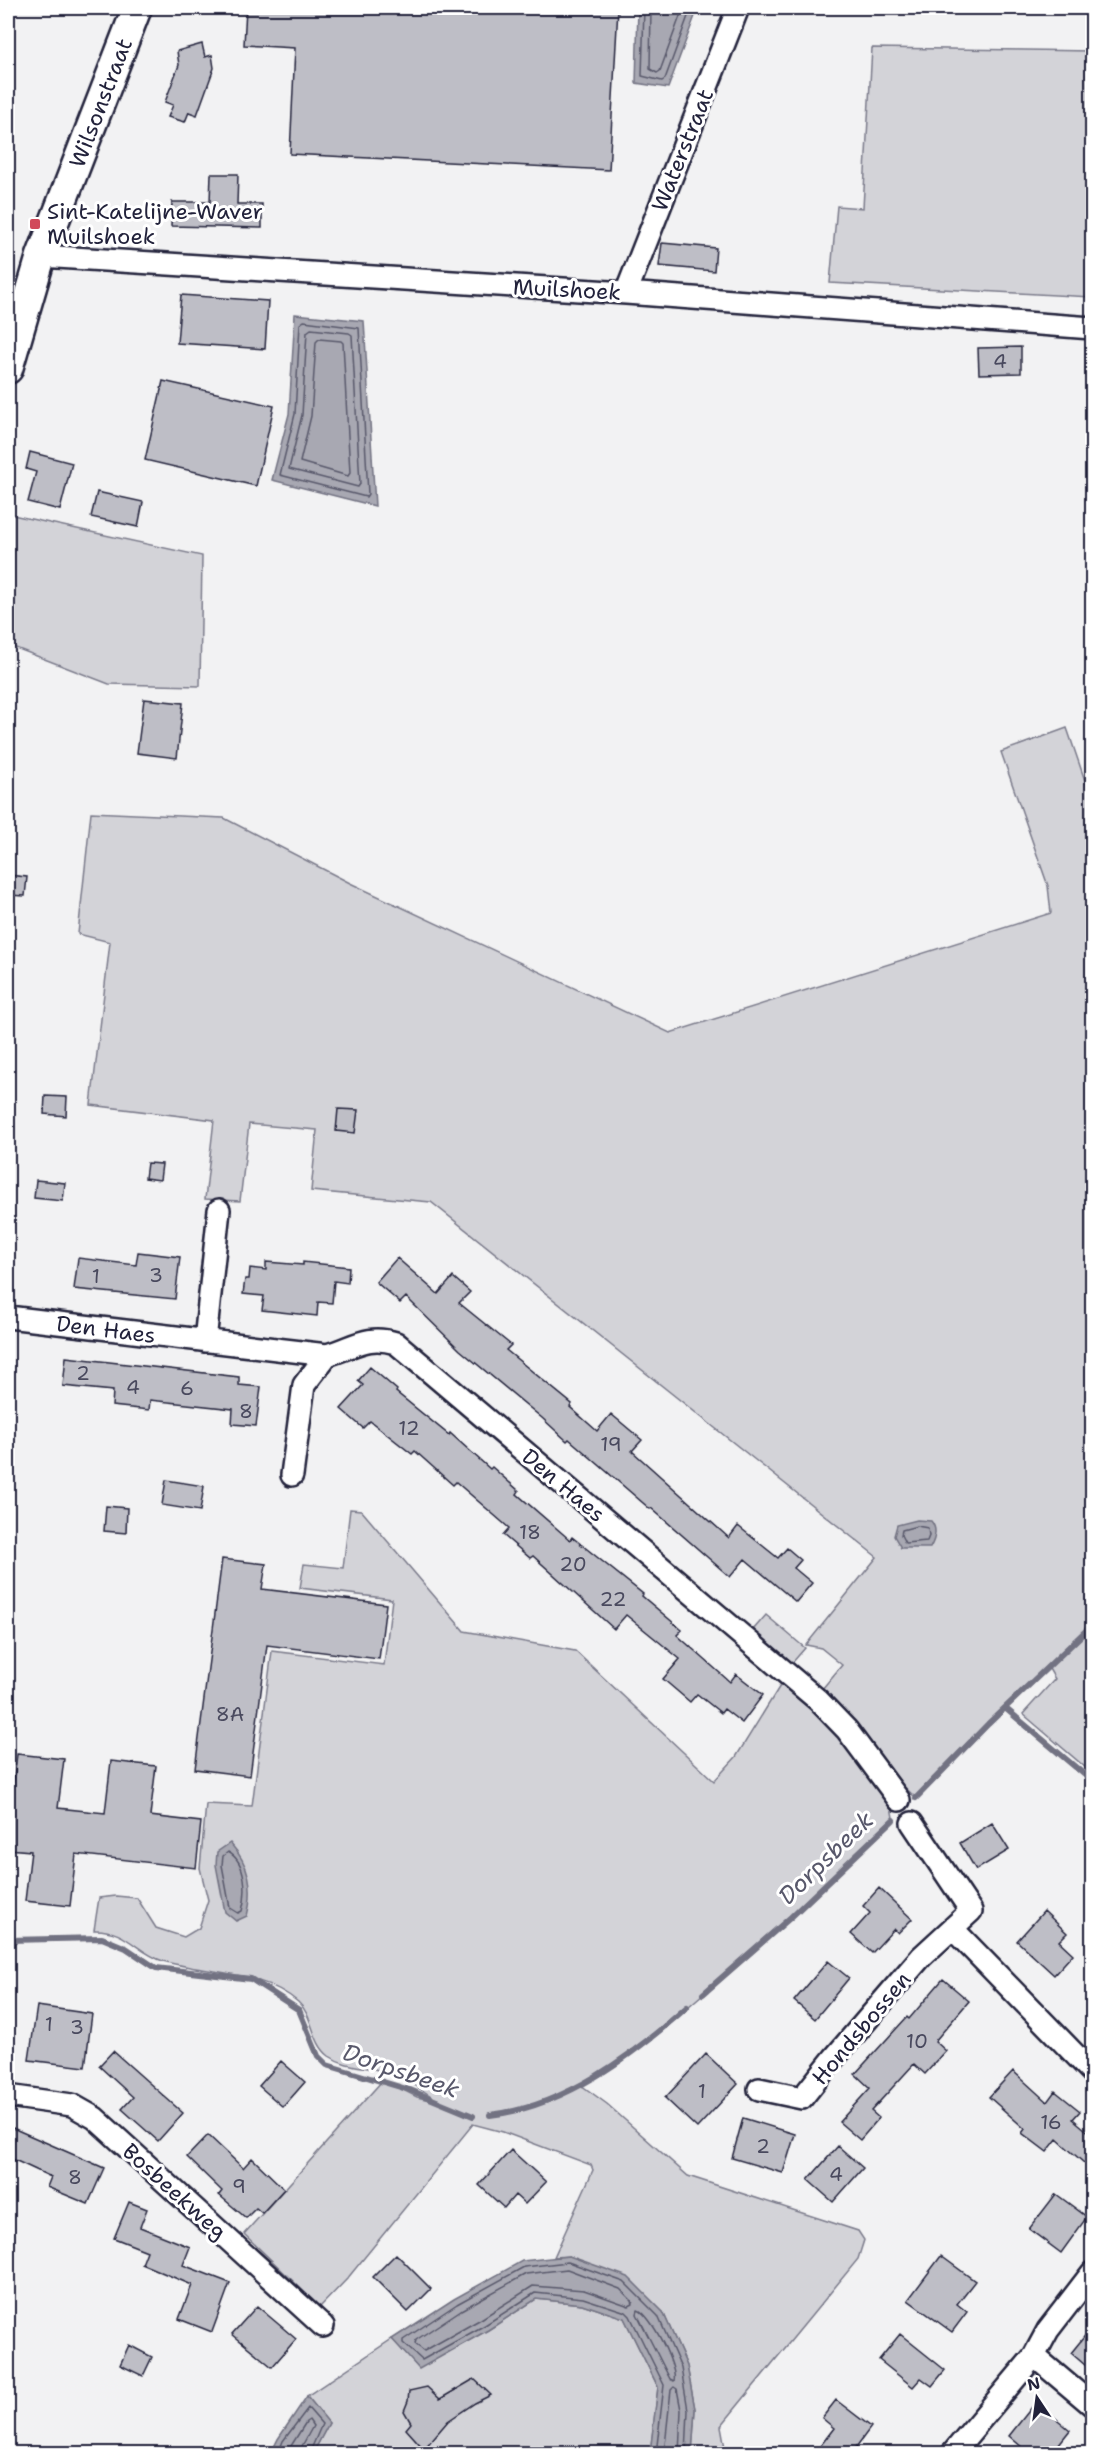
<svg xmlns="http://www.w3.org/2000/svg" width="1100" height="2461" font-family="'Shantell Sans',sans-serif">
<rect width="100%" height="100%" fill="#f2f2f3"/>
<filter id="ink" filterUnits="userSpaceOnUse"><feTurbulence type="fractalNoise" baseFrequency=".0167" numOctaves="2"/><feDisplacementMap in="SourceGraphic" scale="12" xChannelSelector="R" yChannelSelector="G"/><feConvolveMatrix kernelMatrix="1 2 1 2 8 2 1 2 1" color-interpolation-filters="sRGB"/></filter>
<g filter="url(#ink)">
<path fill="#d3d3d8" stroke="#7a7a8a" stroke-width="1.5" d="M872,48L1092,51V297L830,283L837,206L863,208Z
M8,514L202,556L200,686L109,684L8,645Z
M1067,728L1092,801V1773L1023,1714L1055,1679L1048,1667L916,1798L890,1773L822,1689L842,1665L821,1648L806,1645L877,1557L431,1202L311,1191L317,1130L249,1124L240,1201L205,1199L214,1120L91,1105L110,942L78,934L91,812L224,818L350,883L670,1033L1051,913L1048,886L1001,752Z
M350,1509L361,1510L464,1631L575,1651L714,1781L736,1757L783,1681C814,1708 892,1778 893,1820L791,1917L656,2035L581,2085L607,2104L688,2176L858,2231L864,2240L858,2259L721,2426L726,2453H692L695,2409L687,2366L663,2312L569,2256L554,2257L593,2170L591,2165L503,2132L473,2124L347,2279L320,2307L244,2234L383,2080L417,2097L442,2103C423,2091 404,2077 382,2071C364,2066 345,2067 329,2056C311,2042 314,2016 298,2002C261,1970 207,1974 163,1961C136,1952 126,1929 94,1930L99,1898L116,1896L137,1898L156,1928L184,1937L199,1928L208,1900L200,1868L206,1804L252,1806L272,1651L384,1665L392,1599L300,1588L304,1564L343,1568Z
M766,1615L805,1648L792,1663L753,1630Z
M536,2299L582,2304L624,2318L658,2387L650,2454L313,2453L329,2423L307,2396L392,2339L419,2368L488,2330Z"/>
<path fill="#a8a8b2" stroke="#727282" stroke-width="1.5" d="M638,8H698L668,88L636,83Z
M295,314L364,321L375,506L272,480L289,414Z
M917,1520L931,1521C938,1529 935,1539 930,1548H901L894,1536L897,1525Z
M230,1843C250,1865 254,1887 247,1916L236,1921L225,1912L216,1865L217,1852Z
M569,2256L628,2277L663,2312L687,2366L695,2409L692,2453H650L658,2387L624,2318L582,2304L536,2299L488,2330L419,2369L392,2339L454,2299L522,2261Z
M307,2396L329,2423L313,2453H271L278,2439Z"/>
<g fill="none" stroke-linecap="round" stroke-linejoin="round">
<path stroke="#58586b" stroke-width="1.5" d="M644,8L642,76L662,81L665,79L691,8
M651,8L650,69L657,73L660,71L683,8
M304,321L359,328L368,494L366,497L280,475L295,414L300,324Z
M311,329L349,333L352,335L360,484L358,487L289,469L302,415L307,332Z
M319,339L341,341L343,343L350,473L348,476L300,462L311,416L316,342Z
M917,1526L928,1528L929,1536L927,1541L905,1543L901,1535L902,1530Z
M228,1852C247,1862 247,1893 242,1911L238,1913L230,1908L222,1865L223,1856Z
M567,2269L620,2289L632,2301L633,2304L629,2306L584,2290L533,2286L481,2319L424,2351L415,2344L416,2340L461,2310L526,2274Z
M638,2310C651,2314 678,2368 674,2381L670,2379L637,2314Z
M278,2454L283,2441L308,2408L322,2424L309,2454
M286,2454L306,2422L309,2420L313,2426L302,2446L301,2454
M656,2454L664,2385L630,2316L626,2312L583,2298L535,2293L485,2325L422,2360L403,2343V2340L457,2304L524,2267L568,2262L624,2282L658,2316L681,2368L688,2410L686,2454
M664,2454L671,2390L674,2387L677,2389L681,2410L679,2454"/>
<path stroke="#727282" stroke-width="6" d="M1005,1708L1092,1781
M916,1798L988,1724L1092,1625
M8,1940L102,1938L126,1948L156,1968L251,1979L299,2010L318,2056L327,2065L410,2090L473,2116
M703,1994L791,1917L893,1820
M490,2115C565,2107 633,2055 687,2007"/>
</g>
<path fill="#bebec6" stroke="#22223b" stroke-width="1.5" d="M246,8H618L609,170L290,154L295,48L244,45Z
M202,44L205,57L212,55L214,68L197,115L189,112L185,122L168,117L173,105L165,102L179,65L177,51Z
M211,174H238L237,204H262V228L171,226L172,202H210Z
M662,243L716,248L714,271L659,266Z
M181,295L268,301L265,349L177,343Z
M1021,347V373L979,374L978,348Z
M163,381L274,406L256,486L145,460Z
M30,452L72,463L60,510L28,502L36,472L26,469Z
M97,492L143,502L138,527L91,517Z
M144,699L183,703L177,758L137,753Z
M8,875L27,877L25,896L8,895Z
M45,1096L67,1097L66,1116L44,1114Z
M338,1109L358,1110L355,1133L336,1131Z
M147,1163L162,1164L160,1180L145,1178Z
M36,1180L65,1183L63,1201L34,1198Z
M138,1252L180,1257L175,1299L74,1289L78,1258L136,1265Z
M397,1258L438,1294L453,1277L470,1292L459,1303L511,1345L506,1350L572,1404L570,1407L597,1431L611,1414L642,1440L632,1451L729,1538L738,1526L778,1558L787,1548L801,1560L794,1568L812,1583L796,1602L745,1559L730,1577L651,1508L650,1509L569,1439L567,1441L542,1418L460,1350L406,1297L400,1303L376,1282Z
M266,1262L303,1265V1262L349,1267L348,1283L334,1281L332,1303L318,1302L317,1316L262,1310L264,1296L243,1294L245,1279H249L250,1268L266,1270Z
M66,1357L239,1377V1385L261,1387L256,1426L232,1424L233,1409L150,1400L149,1410L112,1406L113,1391L63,1386Z
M370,1367L397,1390L396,1392L449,1435L450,1433L490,1469L492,1467L519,1491L517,1494L570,1540L572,1537L643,1594L642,1596L682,1630L677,1635L730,1682L736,1674L763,1695L742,1723L724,1709L721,1713L697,1694L690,1702L663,1679L680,1659L626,1615L614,1629L533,1556L530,1558L503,1535L509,1528L456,1482L453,1485L415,1451L412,1454L370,1421L363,1428L341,1409L363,1385L358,1381Z
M166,1480L204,1486L200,1511L162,1505Z
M106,1506L127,1508L126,1533L104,1531Z
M222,1559L266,1564L262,1589L386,1604L379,1659L267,1645L250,1776L195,1769Z
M17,1754L64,1759L58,1808L105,1813L111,1761L156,1766L150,1816L201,1822L196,1868L76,1854L70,1906L25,1901L31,1851L8,1849V1802L11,1803Z
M992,1823L1009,1850L976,1870L960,1843Z
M879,1888L912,1919L898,1933L894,1929L872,1953L851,1934L870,1913L863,1906Z
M1044,1911L1067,1933L1059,1941L1073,1954L1054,1975L1017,1941Z
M828,1961L849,1978L815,2019L794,2001Z
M943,1979L969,2001L935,2041L946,2051L925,2074L914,2064L871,2111L879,2118L860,2140L839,2122L870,2088L855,2074L907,2017L909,2019Z
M37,2006L92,2014L85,2067L29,2060Z
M113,2051L183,2113L158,2141L122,2109L133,2097L99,2066Z
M706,2054L738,2084L697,2128L665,2098Z
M281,2061L305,2082L283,2107L259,2086Z
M1013,2071L1047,2102L1055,2091L1080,2111L1073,2119L1092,2135V2170L1057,2139L1047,2152L1022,2133L1025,2129L989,2097Z
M743,2118L795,2134L783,2173L732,2158Z
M8,2126L104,2168L88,2204L47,2187L51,2177L8,2157Z
M208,2135L243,2168L252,2158L284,2189L262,2213L256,2208L246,2218L219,2195L222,2191L187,2157Z
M838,2146L863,2168L833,2202L808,2180Z
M511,2150L546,2182L525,2204L515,2195L504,2208L479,2185Z
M1056,2194L1087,2217L1061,2253L1029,2229Z
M129,2202L147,2209L140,2227L190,2247L183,2265L230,2283L212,2332L179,2319L192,2285L142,2264L147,2251L114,2238Z
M396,2254L431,2289L408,2312L373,2277Z
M941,2256L975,2281L957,2304L967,2312L952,2332L908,2300Z
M257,2306L296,2339L272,2367L232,2334Z
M1092,2327V2371L1071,2353Z
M900,2334L945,2370L932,2386L921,2378L913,2387L879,2360Z
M129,2345L152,2357L143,2376L120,2365Z
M474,2379L491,2395L475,2403L448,2421L424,2449L406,2429L411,2423L404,2411L408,2401L409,2391L427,2387L440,2399Z
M836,2400L871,2427L851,2454H814L834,2428L822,2418Z
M1036,2402L1070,2430L1051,2454H1030L1009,2436Z"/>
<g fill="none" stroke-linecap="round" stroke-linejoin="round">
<g stroke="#22223b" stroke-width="26">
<path id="street" d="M41,256L626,293L1092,328
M626,293L738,8
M8,1317L327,1355C355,1347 366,1334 396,1343L818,1700L847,1730L899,1800
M205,1341L219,1210
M292,1475L304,1385L327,1355
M953,1929L1092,2072
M759,2089L802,2098L834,2058L921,1957L971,1911L912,1823
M8,2096L72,2105L95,2118L323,2326
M1092,2273L1048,2330L1034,2356L1092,2405
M952,2454L1034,2356"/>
</g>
<g stroke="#22223b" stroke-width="33">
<g id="secondary">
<path id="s1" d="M8,369L41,256L137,8"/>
</g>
</g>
<use href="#street" stroke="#fff" stroke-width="21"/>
<use href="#secondary" stroke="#fff" stroke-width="28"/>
</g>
</g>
<rect fill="#d1495b" stroke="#fff" stroke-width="2" x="29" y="218" width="12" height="12" rx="3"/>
<g text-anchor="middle" stroke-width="6" stroke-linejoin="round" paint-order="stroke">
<g font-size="20" fill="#49495e">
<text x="1000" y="368">4</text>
<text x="156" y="1282">3</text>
<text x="96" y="1283">1</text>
<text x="83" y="1380">2</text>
<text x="133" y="1394">4</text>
<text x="187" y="1395">6</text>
<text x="246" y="1418">8</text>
<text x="409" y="1435">12</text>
<text x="611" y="1451">19</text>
<text x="530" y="1539">18</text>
<text x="573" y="1571">20</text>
<text x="613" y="1606">22</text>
<text x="230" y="1721">8A</text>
<text x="49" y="2031">1</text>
<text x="77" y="2034">3</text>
<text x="917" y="2048">10</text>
<text x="702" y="2098">1</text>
<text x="1051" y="2129">16</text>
<text x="763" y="2153">2</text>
<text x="836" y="2181">4</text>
<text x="75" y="2184">8</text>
<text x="239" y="2193">9</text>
</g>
<g font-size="22" fill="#22223b" stroke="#fff">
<text dy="8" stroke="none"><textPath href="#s1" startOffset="282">Wilsonstraat</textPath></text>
<text transform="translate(682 150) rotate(-68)" y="8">Waterstraat</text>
<text transform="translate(567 289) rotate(3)" y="8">Muilshoek</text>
<text transform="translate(106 1329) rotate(7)" y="8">Den Haes</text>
<text transform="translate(564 1485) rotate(40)" y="8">Den Haes</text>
<text transform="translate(861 2028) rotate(-50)" y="8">Hondsbossen</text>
<text transform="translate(175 2191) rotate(42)" y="8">Bosbeekweg</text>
</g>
<g font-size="22" fill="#22223b" stroke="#fff" text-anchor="start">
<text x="47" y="219">Sint-Katelijne-Waver<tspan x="47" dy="25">Muilshoek</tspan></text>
</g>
<g font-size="24" font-style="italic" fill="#58586b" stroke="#fff">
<text transform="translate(826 1858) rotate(-44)" y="8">Dorpsbeek</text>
<text transform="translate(401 2071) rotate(19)" y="8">Dorpsbeek</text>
</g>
</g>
<rect width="1100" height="2461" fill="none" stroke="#fff" stroke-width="30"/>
<rect x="15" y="15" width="1070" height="2431" fill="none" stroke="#22223b" stroke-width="2" filter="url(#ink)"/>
<g transform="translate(1037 2398) rotate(347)" stroke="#ffffff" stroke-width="4.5" paint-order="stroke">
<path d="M0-4.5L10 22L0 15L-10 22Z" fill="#22223b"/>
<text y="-9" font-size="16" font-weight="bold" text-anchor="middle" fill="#22223b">N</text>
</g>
</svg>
